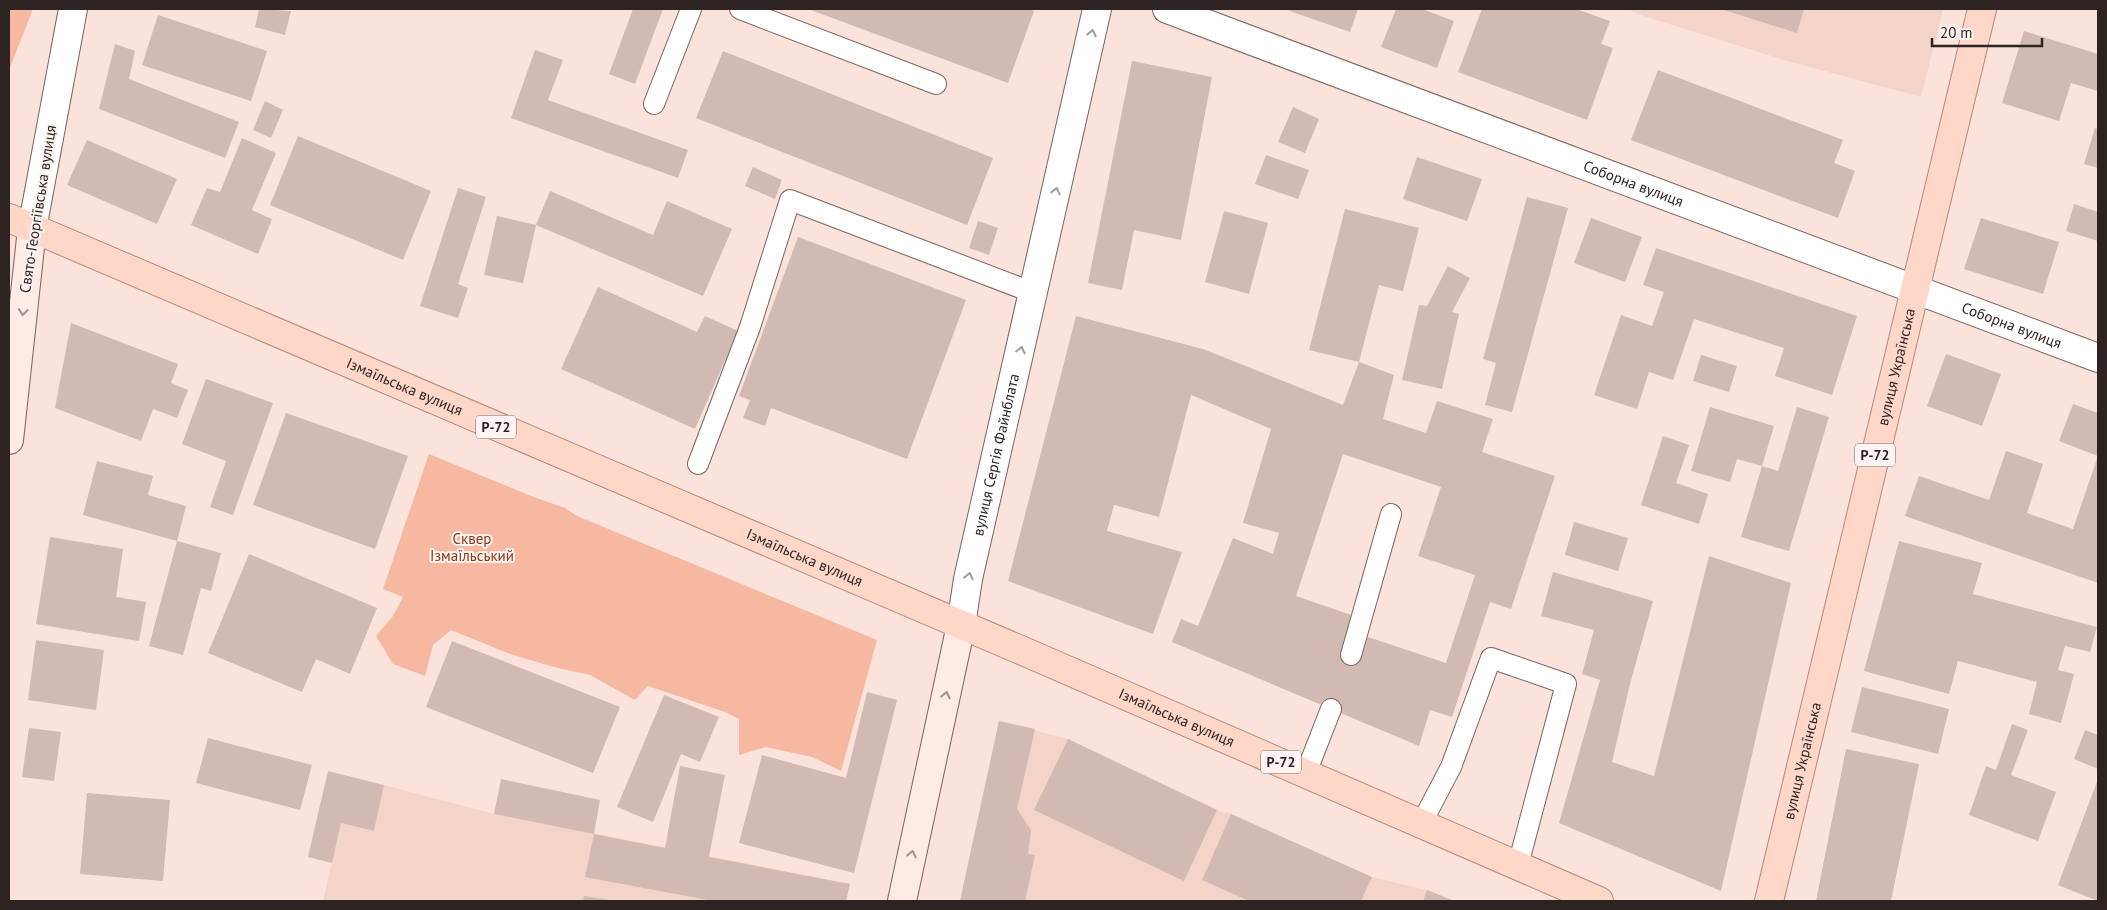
<svg xmlns="http://www.w3.org/2000/svg" width="2107" height="910" font-family="'PT Sans',sans-serif">
<rect width="100%" height="100%" fill="#fbe2da"/>
<path fill="#f4d3c9" d="M1627,9H1943L1921,97L1784,60L1647,17Z
M999,721L1068,739L1217,810L1231,814L1372,877L1427,890L1454,901H960Z
M384,785L494,814L850,884L846,901H323L341,823L374,831Z"/>
<path fill="#f7b8a2" d="M9,9H33L9,70Z
M429,454L531,496L565,508L577,516L877,640L841,771L812,757L766,747L739,755V719L725,712L648,686L635,700L590,675L554,667L510,654L451,630L433,645L425,676L393,664L376,636L393,616L403,597L383,589Z"/>
<path fill="#d2bab2" fill-rule="evenodd" d="M259,9L291,11L285,35L255,27Z
M633,9H663L635,84L609,74Z
M808,9H1029L1034,11L1008,83Z
M1287,9H1358L1350,32L1287,10Z
M1396,9H1422L1454,21L1437,68L1381,47Z
M1482,9H1576L1610,21L1601,44L1613,48L1587,120L1458,72Z
M1721,9H1804L1797,33Z
M158,15L267,51L251,101L142,65Z
M2024,31L2098,54V91L2071,83L2059,121L2002,103Z
M115,44L135,51L129,79L239,122L225,158L99,109Z
M535,50L563,60L548,100L688,150L678,178L511,118Z
M723,51L993,158L967,225L696,118Z
M1132,61L1212,77L1181,240L1134,230L1122,290L1088,283Z
M1658,70L1843,140L1834,163L1855,171L1838,218L1631,140Z
M265,101L283,110L271,138L253,130Z
M1293,107L1319,119L1305,153L1278,142Z
M2095,128L2098,129V168L2084,164Z
M298,136L431,191L403,260L270,205Z
M242,138L276,153L252,210L272,219L258,254L191,225L207,188L220,192Z
M87,140L177,179L157,224L67,185Z
M1266,155L1309,170L1298,199L1255,184Z
M1417,157L1482,179L1467,221L1403,199Z
M753,167L782,180L775,199L745,186Z
M458,188L486,197L458,284L468,288L458,318L420,306Z
M550,191L653,235L667,201L732,229L703,296L536,225Z
M1527,197L1568,208L1512,412L1485,405L1496,363L1483,359Z
M2074,204L2098,212V241L2066,231Z
M1345,209L1419,228L1403,291L1379,285L1359,362L1394,375L1383,419L1426,433L1437,401L1493,419L1482,452L1555,476L1511,609L1490,602L1452,717L1430,710L1419,746L1172,642L1181,619L1198,626L1233,538L1273,554L1279,533L1243,523L1271,429L1191,395L1159,517L1114,505L1107,531L1182,552L1153,634L1008,581L1076,316L1203,349L1343,405L1359,362L1309,350ZM1343,454L1441,487L1418,556L1475,575L1446,663L1368,637L1360,659L1351,655L1354,616L1296,596Z
M1224,211L1268,223L1249,294L1205,282Z
M497,216L536,225L523,283L484,275Z
M1591,218L1642,237L1625,282L1574,263Z
M1981,218L2059,242L2043,294L1964,269Z
M978,221L998,228L989,255L969,248Z
M798,237L966,300L907,459L771,408L765,426L743,418L750,400L739,396Z
M1656,248L1857,316L1832,395L1775,376L1784,348L1694,319L1673,380L1649,372L1637,409L1594,395L1621,315L1652,326L1664,292L1643,285Z
M1448,266L1470,278L1452,312L1459,314L1442,389L1402,380L1419,305L1427,306Z
M598,287L697,332L705,316L738,331L695,429L561,369Z
M71,323L178,364L171,383L188,390L177,418L153,409L141,441L55,408Z
M1946,354L2001,374L1982,426L1927,406Z
M1701,355L1737,366L1729,392L1693,381Z
M206,379L273,403L233,515L210,507L226,461L182,444Z
M2073,404L2098,413V583L1905,516L1919,476L1989,500L2006,451L2043,464L2027,513L2073,529L2098,456L2059,441Z
M1710,407L1774,426L1762,466L1737,459L1730,482L1691,471Z
M1797,407L1829,417L1789,551L1741,537L1762,466L1778,471Z
M286,413L408,456L375,549L253,505Z
M1663,436L1689,445L1676,483L1708,494L1699,524L1641,505Z
M97,461L153,476L148,495L186,506L177,541L83,515Z
M1574,522L1628,538L1618,571L1565,555Z
M50,537L123,549L116,597L146,602L139,641L36,624Z
M177,541L221,553L211,591L201,588L183,655L149,646Z
M1899,541L1982,563L1973,594L2097,627L2090,652L2065,646L2058,670L2074,674L2061,723L2029,714L2037,682L1958,661L1949,694L1864,671Z
M249,554L377,608L350,674L316,659L302,692L208,653Z
M1709,556L1791,583L1721,891L1559,823L1600,680L1582,674L1594,630L1541,616L1553,572L1653,601L1629,688L1612,762L1654,776Z
M36,640L104,650L96,710L28,700Z
M452,641L620,707L593,773L426,707Z
M1862,687L1949,709L1938,754L1851,732Z
M867,692L897,700L854,873L739,843L762,755L846,778Z
M664,695L719,717L700,762L681,754L653,822L617,807Z
M999,721L1035,729L1017,809L1031,830L1028,854L1035,855L1025,901H960Z
M2012,724L2028,730L2011,775L2056,792L2038,841L1969,815L1986,766L1996,770Z
M29,728L61,732L54,781L22,777Z
M2085,730L2098,735V769L2074,759Z
M208,738L312,765L300,810L196,783Z
M1068,739L1217,810L1184,881L1034,810Z
M1846,749L1919,764L1891,901H1816Z
M680,766L725,775L709,857L850,884L846,901H713L585,877L594,834L665,848Z
M328,771L384,785L374,831L341,823L332,863L308,857Z
M501,779L600,800L594,834L494,814Z
M2098,779V901L2058,885Z
M87,793L170,800L163,881L80,874Z
M1231,814L1372,877L1361,901H1249L1202,880Z
M1427,890L1454,901H1423Z
M584,896L609,900V901H583Z"/>
<g fill="none" stroke-linecap="round" stroke-linejoin="round">
<g stroke="#79645d" stroke-width="22">
<path id="lane" d="M740,9L936,84
M654,104L691,9
M698,464L750,327L790,200L1034,293
M1351,655L1391,514
M1306,773L1331,709
M1421,824L1451,767L1491,658L1566,684L1518,865"/>
</g>
<g stroke="#79645d" stroke-width="30">
<g id="street">
<path id="s1" d="M1167,9L2098,358"/>
<path d="M32,229L73,9"/>
<path id="s2" d="M961,625L968,579L1097,9"/>
</g>
</g>
<g stroke="#79645d" stroke-width="30">
<path id="secondary" d="M9,440L32,229
M902,901L961,625"/>
</g>
<g stroke="#b68777" stroke-width="30">
<g id="primary">
<path id="s3" d="M9,218L1016,648L1599,901"/>
<path id="s4" d="M1769,901L1982,9"/>
</g>
</g>
<use href="#lane" stroke="#fff" stroke-width="20"/>
<use href="#street" stroke="#fff" stroke-width="28"/>
<use href="#secondary" stroke="#ffebe4" stroke-width="28"/>
<use href="#primary" stroke="#ffd7c9" stroke-width="28"/>
</g>
<defs><path id="oneway-chevron" d="M-2-3.5L2.5 0L-2 3.5" fill="none" stroke-width="1.6" stroke-linecap="round" stroke-linejoin="round" transform="scale(1.25)"/></defs>
<g stroke="#a09c9b">
<use href="#oneway-chevron" transform="translate(1092 33) rotate(-78)"/>
<use href="#oneway-chevron" transform="translate(1056 191) rotate(-78)"/>
<use href="#oneway-chevron" transform="translate(1021 350) rotate(-77)"/>
<use href="#oneway-chevron" transform="translate(969 576) rotate(-78)"/>
</g>
<g stroke="#a0918c">
<use href="#oneway-chevron" transform="translate(23 312) rotate(96)"/>
<use href="#oneway-chevron" transform="translate(946 695) rotate(-78)"/>
<use href="#oneway-chevron" transform="translate(912 854) rotate(-78)"/>
</g>
<g text-anchor="middle" stroke-width="4" stroke-linejoin="round" paint-order="stroke">
<g fill="#fdf3f0" stroke="#6b625f" stroke-width="1">
<rect x="476" y="415.5" width="40" height="23" rx="4"/>
<rect x="1855" y="443.5" width="40" height="23" rx="4"/>
<rect x="1261" y="750.5" width="40" height="23" rx="4"/>
</g>
<g font-size="14" font-weight="bold" fill="#2d2421">
<text x="496" y="432">Р-72</text>
<text x="1875" y="460">Р-72</text>
<text x="1281" y="767">Р-72</text>
</g>
<g font-size="15" fill="#2d2421" stroke="#fdf3f0">
<text dy="5" stroke="none"><textPath href="#s1" startOffset="498">Соборна вулиця</textPath></text>
<text transform="translate(38 209) rotate(-81)" y="5">Свято-Георгіївська вулиця</text>
<text dy="5" stroke="none"><textPath href="#s1" startOffset="902">Соборна вулиця</textPath></text>
<text dy="5" stroke="none"><textPath href="#s4" startOffset="549">вулиця Українська</textPath></text>
<text dy="5" stroke="none"><textPath href="#s3" startOffset="430">Ізмаїльська вулиця</textPath></text>
<text dy="5" stroke="none"><textPath href="#s2" startOffset="174">вулиця Сергія Файнблата</textPath></text>
<text dy="5" stroke="none"><textPath href="#s3" startOffset="865">Ізмаїльська вулиця</textPath></text>
<text dy="5" stroke="none"><textPath href="#s3" startOffset="1270">Ізмаїльська вулиця</textPath></text>
<text dy="5" stroke="none"><textPath href="#s4" startOffset="144">вулиця Українська</textPath></text>
</g>
<g font-size="15" fill="#893718" stroke="#fdf3f0">
<text x="472" y="544">Сквер<tspan x="472" dy="17">Ізмаїльський</tspan></text>
</g>
</g>
<rect width="2107" height="910" fill="none" stroke="#2d2421" stroke-width="20"/>
<path d="M1932 38v8h110v-8" fill="none" stroke="#2d2421" stroke-width="2.5"/>
<text x="1940" y="38" font-size="15" fill="#2d2421" stroke="#fdf3f0" stroke-width="4" paint-order="stroke">20 m</text>
</svg>
